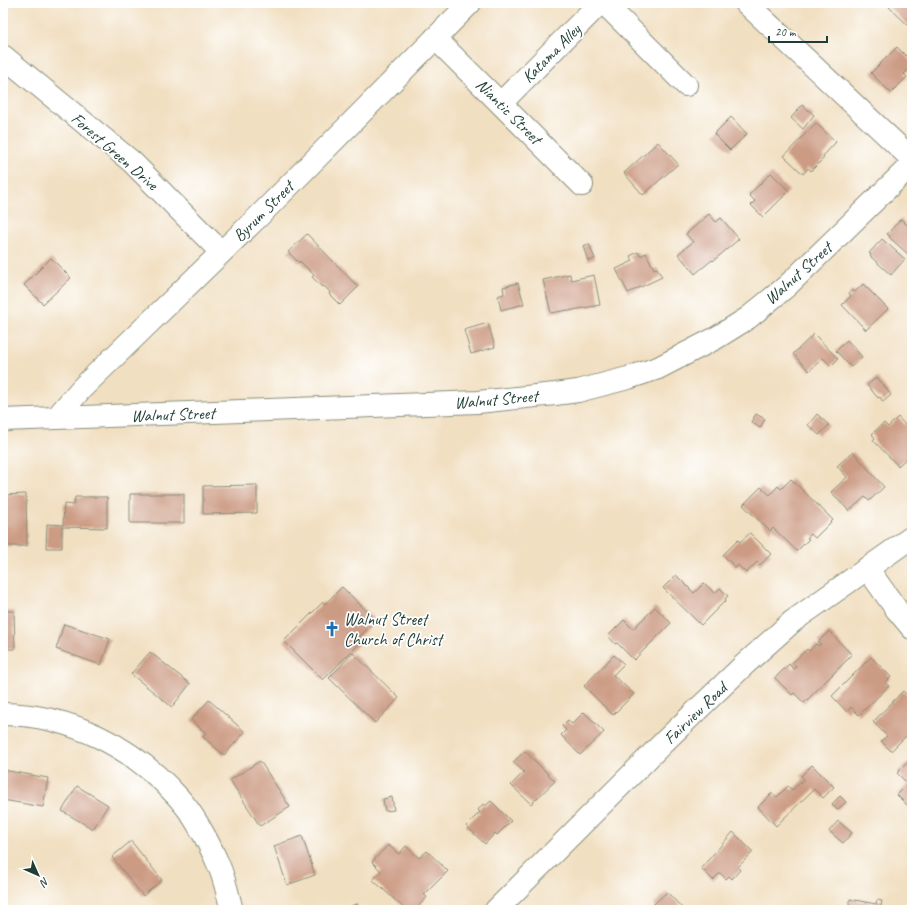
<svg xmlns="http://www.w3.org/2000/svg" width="915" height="913" font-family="Caveat,sans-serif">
<rect width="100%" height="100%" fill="#fff"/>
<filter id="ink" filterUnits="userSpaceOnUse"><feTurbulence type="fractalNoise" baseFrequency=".025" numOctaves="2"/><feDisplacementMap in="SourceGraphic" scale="8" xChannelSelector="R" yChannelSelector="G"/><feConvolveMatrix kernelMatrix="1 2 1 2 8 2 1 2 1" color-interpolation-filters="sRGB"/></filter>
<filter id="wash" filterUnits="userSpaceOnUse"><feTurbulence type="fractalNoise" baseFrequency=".012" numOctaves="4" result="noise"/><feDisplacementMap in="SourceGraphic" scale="16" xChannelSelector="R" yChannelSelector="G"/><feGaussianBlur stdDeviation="0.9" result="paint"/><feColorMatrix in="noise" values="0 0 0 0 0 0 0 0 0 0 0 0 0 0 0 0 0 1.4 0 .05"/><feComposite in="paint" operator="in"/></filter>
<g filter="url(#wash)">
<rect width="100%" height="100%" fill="#f1dfc1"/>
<g id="blocks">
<path fill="#cc9b84" d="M893,3H912V29L889,7Z
M897,47L912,62V67L904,74L907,77L891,93L871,73Z
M802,105L814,115L803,129L791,118Z
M731,117L747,134L730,150L714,134Z
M816,123L836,142L823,156L824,158L811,171L808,168L803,174L784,156Z
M658,142L678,164L643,195L624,173Z
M771,173L789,191L763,217L751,205L755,201L749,195Z
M709,214L716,222L721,218L739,239L713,261L712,260L695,274L678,254L693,242L686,234Z
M901,219L912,230V255L911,257L889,237L890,236L887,234Z
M307,234L358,287L340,305L329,294L330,292L324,286L322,287L312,277L314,275L300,261L299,263L288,252Z
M882,239L905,259L891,275L870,256L871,254L869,253Z
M589,244L595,259L588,261L583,246Z
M638,252L640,256L646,253L654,269L657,268L662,277L628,293L616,269L633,261L630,256Z
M51,258L71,278L43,304L24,285Z
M570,274L571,280L594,275L600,305L568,311V310L551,313L543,280Z
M518,283L524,304L501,310L498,296L504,294L503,287Z
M863,284L888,309L866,330L842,305L851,296L849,293L853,290L855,292Z
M488,323L495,347L471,354L464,330Z
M814,334L838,359L831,366L823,358L809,371L793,354Z
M847,340L862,357L851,367L836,351Z
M877,377L891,395L883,402L880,397L878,398L867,385Z
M756,414L765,419L760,428L751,422Z
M817,414L829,425L819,435L808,425Z
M898,417L905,425L912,418V460L909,456L898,466L873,440L875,438L872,434L884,423L888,427Z
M853,452L884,487L869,501L865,497L849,511L831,492L847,477L837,466Z
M791,479L833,520L815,538L811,534L807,538L809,539L797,551L773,528L770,531L743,505L761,487L770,495L778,486L781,489Z
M257,485V513L203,514V486Z
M26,494L27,546H3V495Z
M130,494H184V523H130Z
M75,497H107V528L62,527V548H46L47,524L63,525L64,504L74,505Z
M750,533L771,554L760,565L757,562L746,573L738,565L736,568L723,555L738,540L740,542Z
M676,575L694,593L704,583L715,593L720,588L728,596L725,599L726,600L701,625L663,588Z
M342,587L376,620L358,638L362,641L323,680L284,641L323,602L325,604Z
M655,607L671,623L634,660L617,643L615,644L608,636L624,620L633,629Z
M3,611H14L15,649H3Z
M64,624L110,639L101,665L56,649Z
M829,631L852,655L804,703L794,693L792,695L775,678L789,664L793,669L796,667L792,663L807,649L809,651L816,644L818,646L821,644L818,642Z
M150,652L190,684L172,707L131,674Z
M353,653L399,698L375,723L329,678Z
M614,655L624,664L613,675L634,694L613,715L584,686Z
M871,657L891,677L885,683L889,686L859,715L851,707L847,712L832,696Z
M903,691L911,698L912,697V730L891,751L881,741L887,736L873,722Z
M209,700L245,732L224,755L203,737L206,733L191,720Z
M584,712L604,732L580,755L561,735L566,730L562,726L568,720L572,724Z
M525,751L555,781L531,804L511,785L524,772L513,762Z
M912,758V810L897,795L908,784L897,773Z
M260,761L290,807L260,826L230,780Z
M812,765L834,787L823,798L814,789L776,826L758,807L772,793L777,797L788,786L792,790L804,779L801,776Z
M3,770L48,778L43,807L3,800Z
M77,786L108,805L93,829L62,811Z
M840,796L846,802L837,810L832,804Z
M392,797L394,810L385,811L383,799Z
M491,801L511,821L497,835L495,833L485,844L466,826L480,812L478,810L483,804L485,806Z
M838,821L852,833L843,843L829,831Z
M733,832L753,852L738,867L740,870L732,879L729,876L726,879L720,873L713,880L701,868Z
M302,836L315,875L287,885L274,846Z
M131,841L162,880L143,896L112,857Z
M388,845L399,854L406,846L419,858L427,851L448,871L424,895L427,897L415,910H406L373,880L381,871L372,862Z
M667,892L684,910H652L656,906L654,904Z
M850,899L876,904L877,900L882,901L880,910H848Z
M357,904L358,910H340Z"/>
</g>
</g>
<g filter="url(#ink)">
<use href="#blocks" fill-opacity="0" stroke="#888e7a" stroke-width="1"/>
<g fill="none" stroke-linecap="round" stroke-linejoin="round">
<g stroke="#888e7a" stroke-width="24">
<path id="minor" d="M604,3L686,85
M746,3L912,159
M435,38L582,185
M3,56L132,162L221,252
M501,103L600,3
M56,418L81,389L260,215L470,3
M867,568L897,610L912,628
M3,714C70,715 132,746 177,796C194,814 209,843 219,866C225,880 228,896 232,910
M496,910L667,739L744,665L793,621L912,537"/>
</g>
<g stroke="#888e7a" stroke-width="24">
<path id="major" d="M3,420L478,402L555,394L578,391L628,378L658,368L716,338L748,318L787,286L912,164"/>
</g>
<use href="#minor" stroke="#fff" stroke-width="22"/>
<use href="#major" stroke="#fff" stroke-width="22"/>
</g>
</g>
<defs>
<g id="church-bare" transform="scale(1.2)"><path d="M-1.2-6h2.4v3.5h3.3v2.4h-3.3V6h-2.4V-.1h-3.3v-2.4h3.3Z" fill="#1f6fb2" stroke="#fff" stroke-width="2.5" paint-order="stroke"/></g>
</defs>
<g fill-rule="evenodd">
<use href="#church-bare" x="332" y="629"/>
</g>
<g text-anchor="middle" stroke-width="3.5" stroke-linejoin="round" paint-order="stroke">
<g font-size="17" fill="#1f3d34" stroke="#fff">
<text transform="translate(551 53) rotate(-45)" y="6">Katama Alley</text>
<text transform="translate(509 111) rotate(45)" y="6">Niantic Street</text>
<text transform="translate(115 151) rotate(41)" y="6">Forest Green Drive</text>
<text transform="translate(263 211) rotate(-45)" y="6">Byrum Street</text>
<text transform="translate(798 273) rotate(-42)" y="6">Walnut Street</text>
<text transform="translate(496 399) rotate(-5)" y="6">Walnut Street</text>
<text transform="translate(173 414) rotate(-2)" y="6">Walnut Street</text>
<text transform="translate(695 713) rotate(-44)" y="6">Fairview Road</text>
</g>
<g font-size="17" fill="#1f3d34" stroke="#fff" text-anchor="start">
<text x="344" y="625">Walnut Street<tspan x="344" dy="20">Church of Christ</tspan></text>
</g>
</g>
<rect width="915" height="913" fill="none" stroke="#fff" stroke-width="16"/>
<g transform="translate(38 875) rotate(135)" stroke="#ffffff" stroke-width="3" paint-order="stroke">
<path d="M0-3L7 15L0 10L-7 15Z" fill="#1f3d34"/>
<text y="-6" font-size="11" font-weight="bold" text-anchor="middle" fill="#1f3d34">N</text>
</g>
<path d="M769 36v6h58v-6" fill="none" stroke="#1f3d34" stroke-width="2"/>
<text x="775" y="36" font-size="12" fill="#1f3d34" stroke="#ffffff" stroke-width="3" paint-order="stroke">20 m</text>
</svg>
